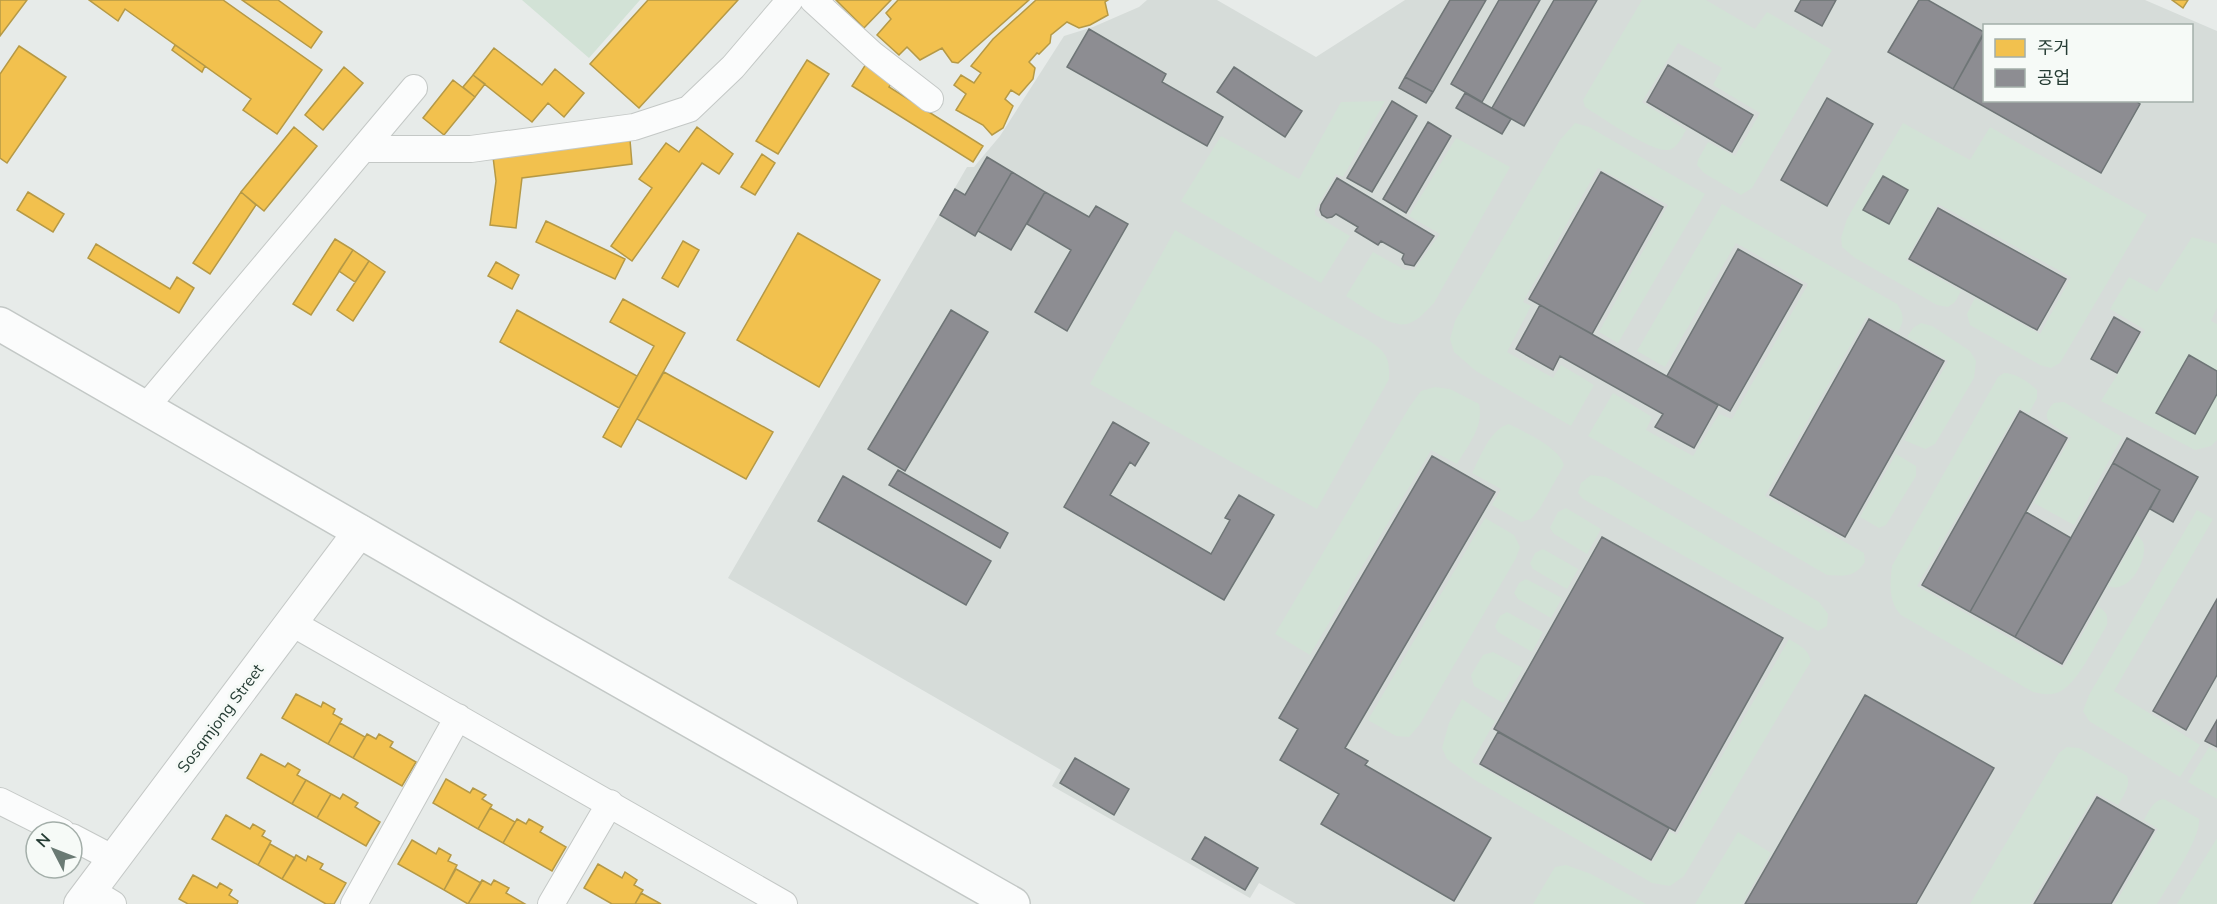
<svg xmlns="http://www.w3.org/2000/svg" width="2217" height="904" font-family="Mulish,'Noto Sans KR',sans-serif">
<rect width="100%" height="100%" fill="#e7ebe9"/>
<path fill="#d6dcd9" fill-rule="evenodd" d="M1147,0H1217L1316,57L1405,0H2145L2217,31V904H1296L1259,883L1250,898L1052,786L1061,770L728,578L967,167H974L1000,136L1064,36L1093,27L1139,7ZM1984,26H2192V100H1984Z"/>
<path fill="#d2e2d6" d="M522,0H640L589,58Z
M1642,0H1706L1755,29L1767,12L1832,50L1752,188L1741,195L1704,173L1697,165L1698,160L1708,142L1735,156L1760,113L1713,85L1722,68L1678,43L1642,102L1686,130C1682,137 1677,149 1668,150C1651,152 1601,117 1585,107L1583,100Z
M1385,101L1343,177L1336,174L1315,210V215L1350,236L1321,283L1181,201L1221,136L1299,179L1341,102Z
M1575,123L1589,127L1705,194L1618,343L1599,332L1668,205L1598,168L1523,302L1531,306L1507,352L1553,378L1561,365L1594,385L1571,426L1476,371L1454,352L1450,339L1455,321L1560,140Z
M1903,123L1970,160L1990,127L2147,215L2060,363L2051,368L2040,365L1970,325L1967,314L1975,298L2040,334L2071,277L1938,204L1906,260L1961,291L1955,302L1948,307L1937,305L1855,258L1842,247L1841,238L1847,219Z
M1456,138L1510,167L1434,303C1426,311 1418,321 1407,324C1391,328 1360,305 1346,296L1373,252L1405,270H1414L1440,234L1409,216Z
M1722,204L1897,304C1904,315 1905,320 1898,332L1867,316L1765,496L1864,553L1865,562C1854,578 1845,576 1827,575L1588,436L1613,393L1652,417L1646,430L1693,456L1719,414L1732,419L1808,284L1736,243L1665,367L1637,351Z
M1175,230L1368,340C1386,352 1390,357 1389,379L1317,509L1090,384Z
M2192,237L2217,244V308L2211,321L2217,324V440L2211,446L2195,450L2101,401L2145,330L2110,309L2129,277L2157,292Z
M1921,323L1932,326L1970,351L1976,361L1974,378L1935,444L1925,449L1904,440L1948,361L1907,337L1913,328Z
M2004,373C2015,373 2029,382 2037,390V398L2029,413L2019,408L1917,586L2063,668L2098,607C2107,612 2108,615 2107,625C2096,643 2079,681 2061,691C2052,696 2042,694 2033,692L1901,615C1888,601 1890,584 1892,566L1998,377Z
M1435,387L1450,389L1479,404C1484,427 1468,445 1457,464L1431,450L1310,655L1275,634L1410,406L1421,391Z
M2064,402L2122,437L2074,525L2034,503L2071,437C2058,427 2035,421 2054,403Z
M1509,424C1526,433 1559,447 1564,465L1540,508L1531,519L1521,522L1492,505L1501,489L1472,473C1481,456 1490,429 1509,424Z
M1896,454L1916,466V476L1886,525L1879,528L1860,517Z
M1591,475L1606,477L1819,602L1828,614L1827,626L1818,631L1583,499L1578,493L1581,483Z
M1566,508L1601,529L1587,554L1554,534L1550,528L1558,512Z
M2197,510L2213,519L2114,691L2200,745L2180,777L2089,721L2083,711L2089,695Z
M1485,518L1514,535L1520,547L1516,558L1420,724L1409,737L1396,736L1368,720Z
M2137,535C2138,536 2142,540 2143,542C2148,557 2134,584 2118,587C2115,588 2112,587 2108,586Z
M1543,549L1578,569L1567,589L1533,569L1530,563L1535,553Z
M1526,579L1562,598L1551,618L1518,599L1514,593L1519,583Z
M1507,612L1543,632L1532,652L1498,632L1495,626L1500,616Z
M1789,639C1799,645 1808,649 1811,661L1684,876L1670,886L1652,883L1475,780L1447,759L1442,748L1449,723L1462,699L1495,721L1472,762L1652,863L1670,832L1677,835Z
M1493,652L1523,668L1503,703L1474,686L1471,675L1483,655Z
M2067,747L2079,748L2127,776C2131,786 2123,796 2118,805L2096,793L2030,904H1970L2059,753Z
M2209,747L2217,752V799L2188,782Z
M2164,799L2199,819C2201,839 2168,885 2157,904H2115L2158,829L2144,820C2149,811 2153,800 2164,799Z
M1738,832L1771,853L1742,904H1695Z
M2217,838V904H2177Z
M1566,865L1591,874L1646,904H1533L1555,867Z"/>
<path fill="#f2c14e" stroke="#b59946" stroke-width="1.5" d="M0,0H27L0,36Z
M89,0H223L322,70L277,134L243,110L251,99L125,9L118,21Z
M242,0H278L322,32L311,48Z
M648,0H738L639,108L590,64Z
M836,0H891L864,28Z
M898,0H1029L958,63L952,62L942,48L920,60L907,47L899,55L877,35L891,19L886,13Z
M1036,0H1108L1105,2L1108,15L1090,25L1079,28L1067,22L1051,35L1050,43L1039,54L1037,53L1029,62L1035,68L1033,79L1019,95L1011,90L1005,99L1013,106L1003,128L992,135L983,125L956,110L966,94L954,85L961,75L974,83L981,73L971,66L993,39Z
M2172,0H2188L2183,8Z
M175,45L205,66L202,72L172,50Z
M19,46L66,77L7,163L0,158V74Z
M494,48L542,85L555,69L584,93L564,117L548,103L532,122L473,75Z
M807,60L829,74L778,154L756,141Z
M866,64L893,81L889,87L983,146L973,162L852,86Z
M344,67L363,83L323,130L305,115Z
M473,75L485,84L475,97L463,87Z
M453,80L475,97L444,135L423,118Z
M294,127L317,146L264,211L241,192Z
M697,127L733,154L719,174L702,163L632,261L611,246L652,188L639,179L666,143L679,152Z
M630,140L632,164L522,178L516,228L490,225L496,181L493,157Z
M762,154L775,163L755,195L741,187Z
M28,192L64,214L53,232L17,210Z
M241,192L256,205L210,274L193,263Z
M546,221L625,259L615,279L536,242Z
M798,233L880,280L819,387L737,340Z
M335,239L353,250L311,315L293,304Z
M683,241L699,250L678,287L662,278Z
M96,244L170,289L177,277L194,288L179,313L88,258Z
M353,250L369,261L355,282L339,271Z
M369,261L385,272L353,321L337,310Z
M496,262L519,275L512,289L488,276Z
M623,299L685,333L621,447L603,437L654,346L610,322Z
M517,310L637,376L619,408L500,342Z
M664,372L773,432L746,479L637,419Z
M296,694L321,707L323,702L335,709L333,714L342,719L328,744L282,718Z
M340,723L365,737L353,758L328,744Z
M367,734L376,739L379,734L393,742L390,747L416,762L402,786L353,758Z
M261,754L285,767L288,763L300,770L297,775L306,780L292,804L247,778Z
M446,779L470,793L473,788L486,795L482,799L492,805L478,829L433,803Z
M306,780L331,794L317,818L292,804Z
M331,794L340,799L343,794L358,803L355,807L380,822L366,846L317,818Z
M490,808L515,822L503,843L478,829Z
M226,815L250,829L253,824L265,831L262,836L271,841L258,865L212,839Z
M517,819L526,824L529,819L543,827L540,832L566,847L552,871L503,843Z
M412,840L436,854L439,848L451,855L448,861L457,865L444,890L398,864Z
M270,844L295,858L282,879L258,865Z
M296,855L306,861L308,856L323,864L320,869L346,883L334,904H326L282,879Z
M598,864L622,878L625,872L637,880L634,885L643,890L635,904H612L584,888Z
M456,869L481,883L468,904L444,890Z
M193,875L217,888L220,883L232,890L229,895L238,901L237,904H188L179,899Z
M482,880L491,885L494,880L509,888L506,893L525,904H468Z
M641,893L661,904H635Z"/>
<path fill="#8d8d92" stroke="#6e7576" stroke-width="1.5" d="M1450,0H1486L1433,92L1405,77Z
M1499,0H1540L1482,102L1451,84Z
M1554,0H1597L1524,126L1492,108Z
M1801,0H1836L1822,26L1795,11Z
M1919,0H1928L1984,32L1953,89L1888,52Z
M1089,29L1166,74L1162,82L1223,117L1207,146L1067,67Z
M1984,34V100H2134L2140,104L2101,173L1953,89Z
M1668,65L1753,115L1732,152L1647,102Z
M1234,67L1302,111L1285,137L1217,92Z
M1405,77L1433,92L1426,103L1399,88Z
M1465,93L1511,119L1502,134L1456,108Z
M1827,98L1873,124L1827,206L1781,180Z
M1392,101L1417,116L1372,192L1347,178Z
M1428,122L1451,136L1406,213L1383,199Z
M987,157L1012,172L975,236L940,215L955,189L965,195Z
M1012,172L1045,192L1011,250L978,231Z
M1601,172L1663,207L1592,334L1529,299Z
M1883,176L1908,190L1889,224L1863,210Z
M1337,178L1434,236L1414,266L1405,264L1402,259L1404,254L1381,241L1378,245L1355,231L1358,227L1336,214L1332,217L1327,218L1322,215L1320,210L1321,205Z
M1045,192L1089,217L1096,206L1128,224L1067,331L1035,312L1071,250L1027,224Z
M1938,208L2066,279L2037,330L1909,259Z
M1738,249L1802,285L1730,411L1667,376Z
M1540,305L1718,405L1694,448L1655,427L1663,414L1560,356L1553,370L1516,349Z
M951,310L988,332L905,471L868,449Z
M2114,317L2140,332L2117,373L2091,359Z
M1869,319L1944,361L1845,537L1770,495Z
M2189,355L2217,371V394L2195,434L2156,413Z
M2020,411L2067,438L1970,612L1922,585Z
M1113,422L1149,443L1135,466L1130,462L1110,495L1211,554L1230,520L1225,518L1239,495L1274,515L1224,600L1064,507Z
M2127,438L2198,477L2173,522L2150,509L2160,490L2113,463Z
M1432,456L1495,492L1345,748L1368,761L1365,765L1491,838L1454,901L1321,824L1339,794L1280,760L1298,729L1279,718Z
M2113,463L2160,490L2062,664L2015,637Z
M898,470L1008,533L1000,548L889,485Z
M843,476L991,561L966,605L818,521Z
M2026,512L2071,538L2015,637L1970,612Z
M1602,537L1783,638L1675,831L1494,729Z
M2217,599V675L2186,730L2153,711Z
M1865,695L1994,768L1916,904H1745Z
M2217,720V747L2205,741Z
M1498,732L1669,828L1651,860L1480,764Z
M1075,758L1129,789L1114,815L1060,783Z
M2097,797L2154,830L2111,904H2034Z
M1205,837L1258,868L1245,890L1192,859Z"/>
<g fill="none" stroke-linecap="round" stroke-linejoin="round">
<g stroke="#c4c8c6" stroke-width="28">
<path id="minor" d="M813,0L872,54L930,99
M363,149H471L634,127L689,109L733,67L790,0
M145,408L414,88
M292,623L784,904
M0,801L62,832
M72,837L114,859
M90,890L113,904
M354,904L458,717
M551,904L610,803"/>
</g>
<g stroke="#c4c8c6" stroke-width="34">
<path id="tertiary" d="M80,904L360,531"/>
</g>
<g stroke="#c3c8c6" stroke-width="36">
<path id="secondary" d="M0,324L536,633L1013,904"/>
</g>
<use href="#minor" stroke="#fbfcfc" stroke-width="26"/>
<use href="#tertiary" stroke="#fbfcfc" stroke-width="32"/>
<use href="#secondary" stroke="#fbfcfc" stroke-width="33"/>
</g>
<g text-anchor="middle" stroke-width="6" stroke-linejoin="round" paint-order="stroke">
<g font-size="16" fill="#263d35" stroke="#f6faf7">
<text transform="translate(220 718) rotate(-53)" y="6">Sosamjong Street</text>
</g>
</g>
<rect x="1983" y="24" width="210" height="78" fill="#f6faf7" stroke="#a3aea9" stroke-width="1.5"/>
<rect x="1995" y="39" width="30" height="18" fill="#f2c14e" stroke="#a3aea9" stroke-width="1.5"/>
<text x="2037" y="54" font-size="18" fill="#263d35">주거</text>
<rect x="1995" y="69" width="30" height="18" fill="#8d8d92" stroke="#a3aea9" stroke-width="1.5"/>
<text x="2037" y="84" font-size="18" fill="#263d35">공업</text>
<g transform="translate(54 850) rotate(312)"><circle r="28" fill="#f6faf7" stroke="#a3aea9" stroke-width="1.5"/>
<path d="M0-4.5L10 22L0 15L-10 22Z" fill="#6a7a74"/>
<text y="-9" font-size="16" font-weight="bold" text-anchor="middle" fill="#263d35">N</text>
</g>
</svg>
